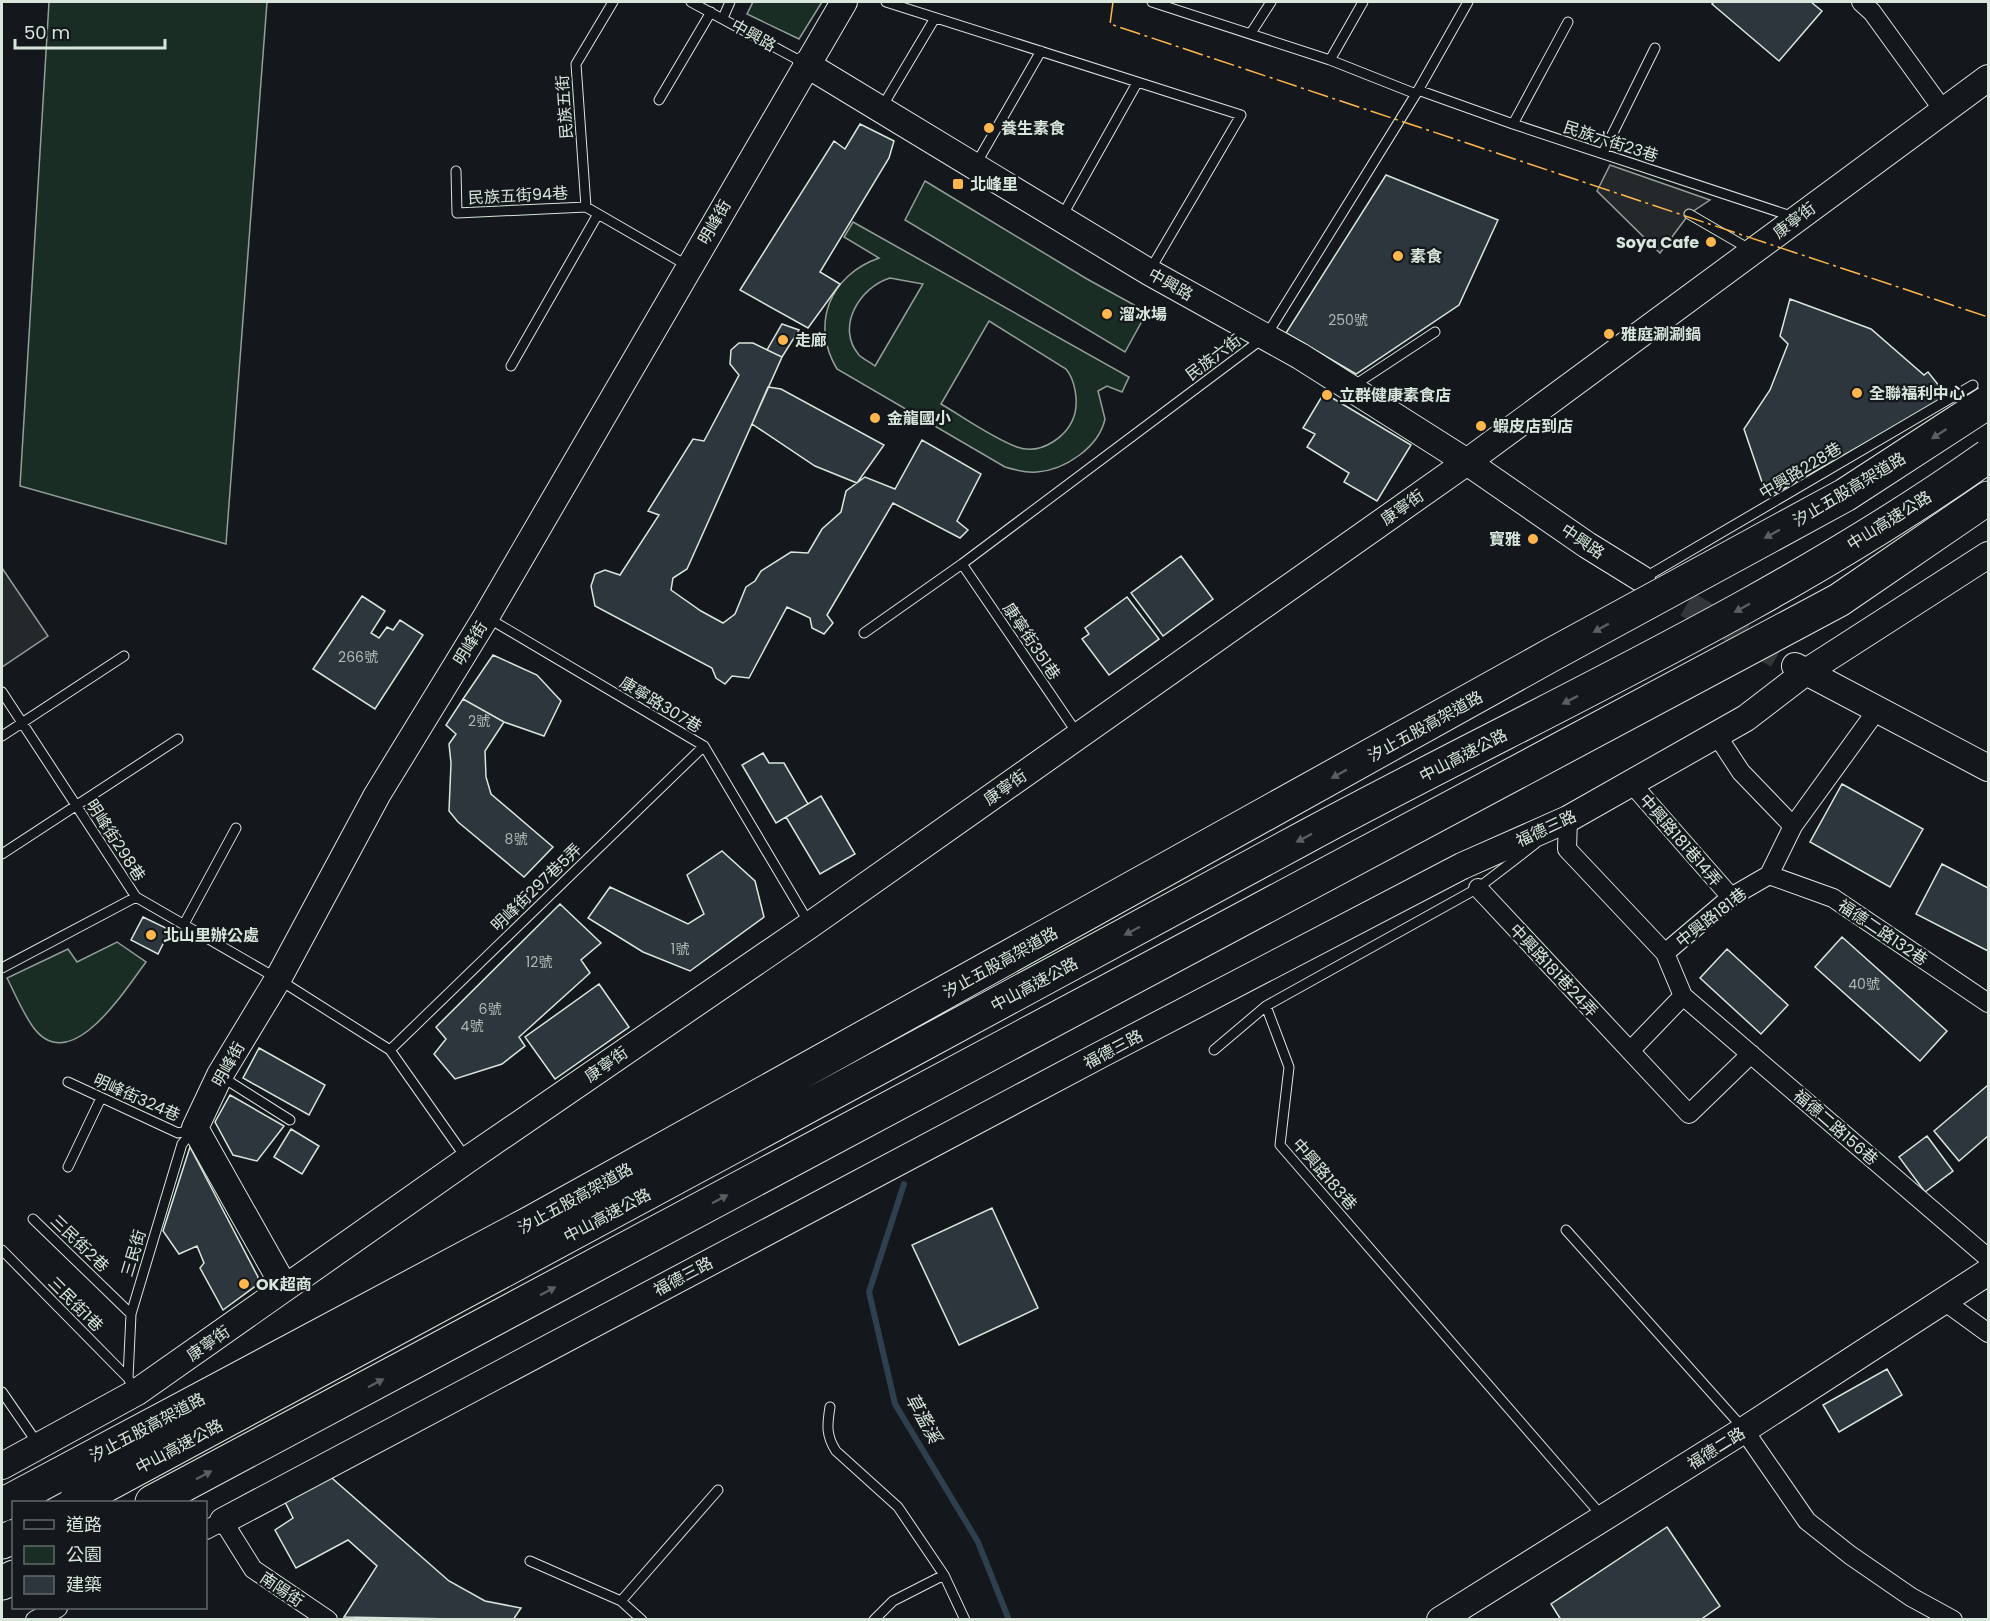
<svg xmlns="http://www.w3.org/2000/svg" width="1990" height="1621" font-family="Poppins,'Noto Sans TC',sans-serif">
<rect width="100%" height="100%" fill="#14181c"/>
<path fill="#1a2d24" stroke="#939e99" stroke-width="1.5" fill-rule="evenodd" d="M49,2H267L226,544L20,486Z
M753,2H822L799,39L747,14Z
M925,181L1087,279L1147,312L1125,352L905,220Z
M853,222L1129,377L1122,392L1107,386L1098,391L1105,419C1099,447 1065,470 1037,472C1026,473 1015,470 1005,467L837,369C810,324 830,275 879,258L844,237ZM890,278L923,284L875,366C870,362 863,359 859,355C835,327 860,287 890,278ZM989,321L1066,369C1075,380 1078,399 1075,413C1069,436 1041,456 1017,447C991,437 965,418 941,404Z
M117,942L146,962C126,988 71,1079 33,1027C23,1013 15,994 7,978L68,949L77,962Z"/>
<path fill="#24282b" stroke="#939e99" stroke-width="1.5" d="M1610,165L1710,200L1689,214L1660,253L1597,191Z
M2,568L48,636L2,667Z"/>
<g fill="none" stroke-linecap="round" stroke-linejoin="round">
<path stroke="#2f3f4d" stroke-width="6" d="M904,1184L869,1292L895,1404L978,1542L1009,1620"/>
</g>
<path fill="#2c363c" stroke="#d8e6dc" stroke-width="1.5" d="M1714,2H1811L1822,11L1779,61L1712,4Z
M860,124L894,141L889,158L820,272L840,284L808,328L740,290L834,141L845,149Z
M1386,175L1498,220L1459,305L1356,374L1286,333Z
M1790,299L1871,329L1924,375L1928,372L1948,397L1776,493L1762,482L1744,429L1770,390L1788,344L1780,336Z
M782,324L799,330L782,357L767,350Z
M739,343H753L782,357L687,569L673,578L671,590L701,611L723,623L735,614L746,587L755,581L761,571L791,552L808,553L822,529L841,512L846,491L865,477L895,489L922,440L981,474L957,521L968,530L960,538L893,503L827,615L833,623L824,634L812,628L810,618L787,607L749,678L732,676L725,684L716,678L712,668L595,606L591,586L595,574L605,570L620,575L659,515L648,511L693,439L704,441L739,375L730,364L731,350Z
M768,387L781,389L884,445L857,483L815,466L752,424Z
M1324,393L1411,445L1377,501L1344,482L1349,473L1307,447L1315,434L1303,428Z
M1181,556L1213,599L1163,636L1131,593Z
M362,596L385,611L371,633L379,638L387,627L393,630L400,620L423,635L375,709L313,669Z
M1127,597L1159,639L1109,675L1082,639L1089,634L1085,628Z
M493,655L537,675L561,701L544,736L504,722L463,699Z
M463,699L504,722L485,751L486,777L491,794L553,847L524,877L458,822L449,811L451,763L449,744L456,734L446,725Z
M763,753L769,763H784L808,804L776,823L742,765Z
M1842,784L1923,829L1890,887L1810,842Z
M821,796L855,854L820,874L786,817Z
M722,851L755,881L764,917L690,971L643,952L588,918L610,887L688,924L704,914L687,875Z
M1942,864L1988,888V951L1916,914Z
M560,904L601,943L581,960L590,973L519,1037L525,1046L502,1064L455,1079L434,1054L446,1039L436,1027Z
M143,917L170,930L158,954L131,940Z
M1842,937L1947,1031L1920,1061L1815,967Z
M1727,949L1788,1005L1761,1034L1700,978Z
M599,984L629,1027L555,1079L525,1037Z
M259,1048L325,1085L309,1115L243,1078Z
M1988,1085V1136L1959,1161L1934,1131Z
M230,1095L284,1126L257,1161L233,1155L215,1122Z
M291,1129L319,1146L302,1174L274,1157Z
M1927,1136L1953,1171L1925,1192L1899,1157Z
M190,1147L258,1277L257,1285L223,1310L200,1268L204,1263L197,1246L179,1254L163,1231Z
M992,1208L1038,1308L959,1345L912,1245Z
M1887,1369L1902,1395L1839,1432L1823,1405Z
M325,1472L449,1581L485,1601L521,1608L513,1620L344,1617L377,1566L348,1540L296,1568L275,1530L293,1518L282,1496Z
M1667,1527L1720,1606L1700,1620H1561L1551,1604Z"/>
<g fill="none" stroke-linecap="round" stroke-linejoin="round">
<path stroke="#313739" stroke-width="26" stroke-dasharray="26 13" stroke-linecap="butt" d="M1653,585L1789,662"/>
<g stroke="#d8e6dc" stroke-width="11">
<path id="lane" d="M613,2L576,64L586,207L688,266
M691,2L804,63
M886,2L1241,115L1150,270
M1152,2L1330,60L1416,94
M723,18L730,2
M1251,33L1271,2
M1330,60L1363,2
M1418,90L1513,124L1794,217
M659,100L711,12
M882,107L935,18
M1513,124L1568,22
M1603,153L1655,48
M976,164L1041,51
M456,171L457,213L586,207
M1689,214L1751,250
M1061,218L1137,83
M511,366L598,214
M1353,386L1435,332
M962,564L1077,733
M1644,578L1973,385
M488,618L704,746L809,923
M864,633L962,564L1266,336L1416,94L1468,2
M2,692L136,897L278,979L390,1050L466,1158
M2,736L124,656
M1535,844L1478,888L1266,1006L1289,1067L1280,1145L1602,1516
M2,854L178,739
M184,924L236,828
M2,968L136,897
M390,1050L704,746
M1214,1050L1266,1006
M222,1077L290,1120
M68,1082L178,1133L193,1129
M68,1167L101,1098
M33,1219L131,1314
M1566,1230L1743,1428
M2,1250L128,1378
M135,1390L128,1378L131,1314L182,1144L194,1130
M2,1392L38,1444
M830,1407C827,1425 826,1436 836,1451L898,1507L944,1575L965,1620
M530,1561L621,1601
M642,1620L621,1601L718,1490
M874,1620L893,1601L944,1575"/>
</g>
<g stroke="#d8e6dc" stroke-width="20">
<path id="street" d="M1861,2L1872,12L1943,110
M1716,734L1741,772L1793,826L1769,875
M1631,783L1731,897
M1568,819L1567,849L1665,953
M1793,826L1877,710
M1769,875L1833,898L1988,1003
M1478,888L1689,1114L1751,1054
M1683,996L1988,1258
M1630,1051L1683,996L1665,953L1731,897L1769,875
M1944,1301L1988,1333
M1744,1430L1807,1521L1850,1555L1911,1597L1953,1620
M206,1530L223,1521L253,1569L328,1620
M35,1620L58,1608"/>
</g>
<g stroke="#d8e6dc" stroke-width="28">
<path id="secondary" d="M806,64L1149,272L1300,356L1467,462L1587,545L1642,579
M1795,666L1988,768
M285,1288L195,1128L220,1075L278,979L377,795L486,617L844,2
M2,1466L137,1392L467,1160L810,925L1467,462L1988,78
M223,1521L1100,1055L1462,866L1568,819L1746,718L1806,672L1988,555
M1440,1620L1744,1430L1988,1272"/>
</g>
<g stroke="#d8e6dc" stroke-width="35">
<path id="highway" d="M152,1502L1839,600L1988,498
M2,1542L14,1536
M2,1583L14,1577"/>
</g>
<use href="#lane" stroke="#14181c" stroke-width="9"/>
<use href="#street" stroke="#14181c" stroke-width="18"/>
<use href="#secondary" stroke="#14181c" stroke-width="26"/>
<use href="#highway" stroke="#14181c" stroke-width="33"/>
<g stroke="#d8e6dc" stroke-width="35" stroke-linecap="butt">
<path id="highway-bridge" d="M75,1502C486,1280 898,1058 1309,835C1537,712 1776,606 1988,456
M2,1505L532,1222L1551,655L1845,495L1988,402"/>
</g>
<use href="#highway-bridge" stroke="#14181c" stroke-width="33"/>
<path stroke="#ffb74d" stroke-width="1.5" stroke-dasharray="21 4.5 3 4.5" stroke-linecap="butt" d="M1113,2L1110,24L1988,317"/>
</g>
<defs><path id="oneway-solid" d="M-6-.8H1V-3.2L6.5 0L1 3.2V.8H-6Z" transform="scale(1.5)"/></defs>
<g fill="#59605f">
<use href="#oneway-solid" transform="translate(1939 434) rotate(147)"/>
<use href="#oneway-solid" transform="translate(1772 534) rotate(151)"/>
<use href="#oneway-solid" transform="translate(1742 608) rotate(151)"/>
<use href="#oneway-solid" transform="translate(1601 628) rotate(151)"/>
<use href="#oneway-solid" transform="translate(1570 700) rotate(153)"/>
<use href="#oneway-solid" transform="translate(1339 774) rotate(151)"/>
<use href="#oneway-solid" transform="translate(1304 838) rotate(152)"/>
<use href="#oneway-solid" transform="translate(1132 931) rotate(152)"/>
<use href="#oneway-solid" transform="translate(720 1199) rotate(-28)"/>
<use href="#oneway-solid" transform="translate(548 1291) rotate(-28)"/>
<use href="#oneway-solid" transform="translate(376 1383) rotate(-28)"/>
<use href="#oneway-solid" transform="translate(204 1475) rotate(-28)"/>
</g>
<g fill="#ffb74d" stroke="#14181c" stroke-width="2">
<circle cx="989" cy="128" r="6"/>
<rect x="952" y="178" width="12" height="12" rx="3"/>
<circle cx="1711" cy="242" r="6"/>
<circle cx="1398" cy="256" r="6"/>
<circle cx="1107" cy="314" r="6"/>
<circle cx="1609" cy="334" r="6"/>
<circle cx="783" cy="340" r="6"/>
<circle cx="1857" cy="393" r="6"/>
<circle cx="1327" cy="395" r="6"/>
<circle cx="875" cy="418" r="6"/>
<circle cx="1481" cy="426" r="6"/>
<circle cx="1533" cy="539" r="6"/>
<circle cx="151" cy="935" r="6"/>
<circle cx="244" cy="1284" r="6"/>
</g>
<g text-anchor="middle" stroke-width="4.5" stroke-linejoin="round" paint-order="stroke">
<g font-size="14" fill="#adbab4">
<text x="1348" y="325">250號</text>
<text x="358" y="662">266號</text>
<text x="479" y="726">2號</text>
<text x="516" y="844">8號</text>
<text x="680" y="954">1號</text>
<text x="539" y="967">12號</text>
<text x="1864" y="989">40號</text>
<text x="490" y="1014">6號</text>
<text x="472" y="1031">4號</text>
</g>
<g font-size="16" fill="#d8e6dc" stroke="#14181c">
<text transform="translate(754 35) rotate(29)" y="6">中興路</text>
<text transform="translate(564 107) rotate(-94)" y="6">民族五街</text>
<text transform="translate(1611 141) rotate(18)" y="6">民族六街23巷</text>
<text transform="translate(518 195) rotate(-3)" y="6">民族五街94巷</text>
<text transform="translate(1794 220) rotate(-37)" y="6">康寧街</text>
<text transform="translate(714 222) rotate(-60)" y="6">明峰街</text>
<text transform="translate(1171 284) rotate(29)" y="6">中興路</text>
<text transform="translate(1213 357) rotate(-37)" y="6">民族六街</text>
<text transform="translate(1800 470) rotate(-31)" y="6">中興路228巷</text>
<text transform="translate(1849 489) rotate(-31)" y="6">汐止五股高架道路</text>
<text transform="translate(1402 507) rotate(-35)" y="6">康寧街</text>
<text transform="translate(1889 520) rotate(-32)" y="6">中山高速公路</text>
<text transform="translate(1583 541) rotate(34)" y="6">中興路</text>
<text transform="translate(1032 641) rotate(56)" y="6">康寧街351巷</text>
<text transform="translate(470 643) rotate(-58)" y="6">明峰街</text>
<text transform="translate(661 704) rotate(31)" y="6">康寧路307巷</text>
<text transform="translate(1425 726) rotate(-29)" y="6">汐止五股高架道路</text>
<text transform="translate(1463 755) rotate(-27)" y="6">中山高速公路</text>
<text transform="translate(1005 787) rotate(-35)" y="6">康寧街</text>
<text transform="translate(1546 828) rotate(-25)" y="6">福德三路</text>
<text transform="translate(116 840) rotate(57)" y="6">明峰街298巷</text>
<text transform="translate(1681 840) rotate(49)" y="6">中興路181巷14弄</text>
<text transform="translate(536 887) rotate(-44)" y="6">明峰街297巷5弄</text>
<text transform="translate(1711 917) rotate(-38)" y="6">中興路181巷</text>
<text transform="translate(1883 932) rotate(34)" y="6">福德二路132巷</text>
<text transform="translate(1000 962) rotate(-29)" y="6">汐止五股高架道路</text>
<text transform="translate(1554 970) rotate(47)" y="6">中興路181巷24弄</text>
<text transform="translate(1034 984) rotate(-28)" y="6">中山高速公路</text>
<text transform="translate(1113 1049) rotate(-28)" y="6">福德三路</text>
<text transform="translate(228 1064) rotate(-61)" y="6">明峰街</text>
<text transform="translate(606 1064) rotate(-35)" y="6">康寧街</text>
<text transform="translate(137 1097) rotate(24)" y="6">明峰街324巷</text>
<text transform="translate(1836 1127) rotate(41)" y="6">福德二路156巷</text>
<text transform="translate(1325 1174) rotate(49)" y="6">中興路183巷</text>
<text transform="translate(575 1198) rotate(-29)" y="6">汐止五股高架道路</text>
<text transform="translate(607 1215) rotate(-28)" y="6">中山高速公路</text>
<text transform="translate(80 1243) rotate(44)" y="6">三民街2巷</text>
<text transform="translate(133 1253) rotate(-73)" y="6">三民街</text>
<text transform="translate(683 1276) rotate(-28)" y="6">福德三路</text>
<text transform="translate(76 1304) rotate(45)" y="6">三民街1巷</text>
<text transform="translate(208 1343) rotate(-35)" y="6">康寧街</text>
<text transform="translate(147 1427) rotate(-28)" y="6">汐止五股高架道路</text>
<text transform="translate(179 1446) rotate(-28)" y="6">中山高速公路</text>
<text transform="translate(1716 1448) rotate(-32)" y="6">福德二路</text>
<text transform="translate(282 1589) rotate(34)" y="6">南陽街</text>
</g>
<g font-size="16" font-weight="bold" fill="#d8e6dc" stroke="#14181c" text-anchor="start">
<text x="1001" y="134">養生素食</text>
<text x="970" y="190">北峰里</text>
<text x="1699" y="248" text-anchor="end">Soya Cafe</text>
<text x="1410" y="262">素食</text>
<text x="1119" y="320">溜冰場</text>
<text x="1621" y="340">雅庭涮涮鍋</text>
<text x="795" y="346">走廊</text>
<text x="1869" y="399">全聯福利中心</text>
<text x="1339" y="401">立群健康素食店</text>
<text x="887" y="424">金龍國小</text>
<text x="1493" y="432">蝦皮店到店</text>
<text x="1521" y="545" text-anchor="end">寶雅</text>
<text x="163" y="941">北山里辦公處</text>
<text x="256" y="1290">OK超商</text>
</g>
<g font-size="18" font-style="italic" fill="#d8e6dc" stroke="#14181c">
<text transform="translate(923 1418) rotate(61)" y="6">草濫溪</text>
</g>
</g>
<rect width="1990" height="1621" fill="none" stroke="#d8e6dc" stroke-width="6"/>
<rect x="12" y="1501" width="195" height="108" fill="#14181c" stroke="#626a69" stroke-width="1.5"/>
<rect x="24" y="1520" width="30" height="9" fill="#14181c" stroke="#626a69" stroke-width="1.5"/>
<text x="66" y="1531" font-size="18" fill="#d8e6dc">道路</text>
<rect x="24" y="1546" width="30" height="18" fill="#1a2d24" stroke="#626a69" stroke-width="1.5"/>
<text x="66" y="1561" font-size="18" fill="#d8e6dc">公園</text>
<rect x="24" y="1576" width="30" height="18" fill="#2c363c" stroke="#626a69" stroke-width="1.5"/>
<text x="66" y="1591" font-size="18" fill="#d8e6dc">建築</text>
<path d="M15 39v9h150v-9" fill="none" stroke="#d8e6dc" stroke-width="3"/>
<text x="24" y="39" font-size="18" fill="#d8e6dc" stroke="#14181c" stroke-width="4.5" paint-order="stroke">50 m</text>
</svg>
